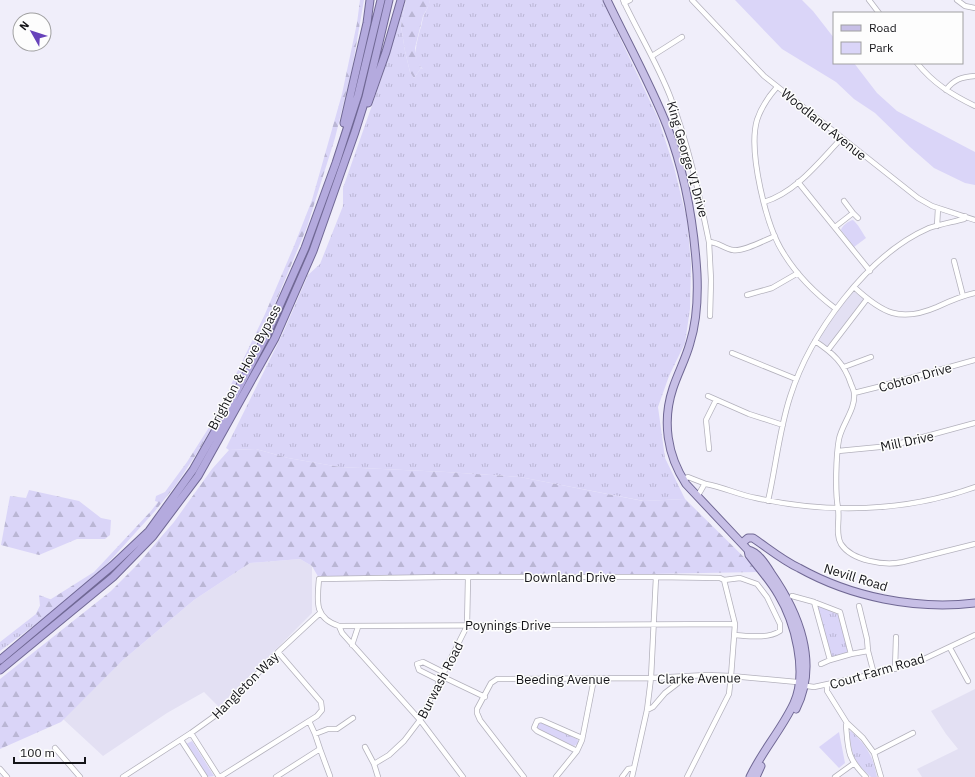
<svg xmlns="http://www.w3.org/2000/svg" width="975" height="777" font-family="'IBM Plex Sans',sans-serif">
<defs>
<pattern id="grass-tufts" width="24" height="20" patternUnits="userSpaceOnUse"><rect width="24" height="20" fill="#dad5f8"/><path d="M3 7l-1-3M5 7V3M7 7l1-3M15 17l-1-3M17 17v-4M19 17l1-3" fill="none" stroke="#bab6d4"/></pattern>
<pattern id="forest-firs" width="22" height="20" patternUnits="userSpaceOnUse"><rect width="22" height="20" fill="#dad5f8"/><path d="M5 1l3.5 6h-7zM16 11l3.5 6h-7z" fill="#bab6d4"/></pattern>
</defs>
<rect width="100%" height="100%" fill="#f0eefa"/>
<path fill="#e3e0f3" d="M853,291L864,299L828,347L820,341V336L837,311Z
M300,559L312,566V613L219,707L204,692L167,713L103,756L63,719L123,660L194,600L250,563Z
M975,689V777H922L917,769L958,749L946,734L931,711Z"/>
<path fill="url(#grass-tufts)" d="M406,0L401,26L405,51L410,72L414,78L421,68L423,69C411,60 417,42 420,30C422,25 422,20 424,15C426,10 429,6 430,0H602L658,118L674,167L687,220L691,264L690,309L685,343L669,376L658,407L665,458L685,499L644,501L520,477L446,472L340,467L288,458L256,449L229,450L226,448L283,333L308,275L320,264L343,206V188L383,74Z
M39,595L63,604L0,651V642L36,614L40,606Z
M820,606L839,615L848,650L847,653L831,657L818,608Z
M538,722L542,723L577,739L579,743L574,746L538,730L536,727Z
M851,731C867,746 873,756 877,777H871C853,761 852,755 849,732Z"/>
<path fill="url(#forest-firs)" d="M360,0H364L352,69L335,138L307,227L271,313L231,393L199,450L176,485L155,511L99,573L77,593L43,619L36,614L40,606L94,572L151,511L158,502L155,501L156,496L165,492L187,462L215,418L265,314L294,246L312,200L342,94L357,23Z
M406,0H430L429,5L423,16L415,48L417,59L421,68L414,78L410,72L405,51L401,26Z
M256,449L288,458L340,467L446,472L520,477L643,501L685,499L759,572L320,580L312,566L300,559L250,563L194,600L123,660L61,722L0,749V679L111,591L136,566L174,522L212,469L229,450Z
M29,490L79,501L101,518L111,520L110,535L105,539H77L39,555L1,545L10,496L26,498Z"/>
<path fill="#dad5f8" d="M735,0H802L813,11L834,38V63H854L877,93L897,111L975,152V185L965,183L934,168L910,147L875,113L854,99L836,82L782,49Z
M853,220C858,224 862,232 866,238L854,247L841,230C842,226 848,221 853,220Z
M839,732L845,763L839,768L819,747Z
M192,741L214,776L207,777L186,744Z"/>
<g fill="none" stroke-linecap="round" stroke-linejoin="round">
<g stroke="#b3b1bc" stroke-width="6">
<path id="minor" d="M623,0C638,32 657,63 670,96C688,143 699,193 709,242C718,242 725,249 733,250C743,252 765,240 775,236
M692,0L764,76L918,198L932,206L975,220
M869,0L879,13
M957,0L965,6L975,8
M624,3L630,0
M652,56L682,37
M917,63C933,83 952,95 975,106
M777,87C769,96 761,108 757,120C748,151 766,227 784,254C797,275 816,294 836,309
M946,90C954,79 962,77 975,76
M798,182L870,271
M764,202C796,192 818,163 840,140L841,137
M853,213L858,218
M937,226L938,208
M835,227L853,213L844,201
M709,242L711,280L710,316
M954,261L963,296
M854,287C882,313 900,323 937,307C950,301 961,296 975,293
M747,295L772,288L798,273
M815,341C833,353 844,363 851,384C852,387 854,390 854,393C856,409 842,424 839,439C836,455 835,492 838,508C840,520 835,534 841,544C852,561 885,566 903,562L975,544
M828,350L867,299
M732,353L796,379
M844,367L871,357
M854,393L878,387L975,360
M708,396L749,414L783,425
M709,449L706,420L716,400
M838,451L890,446L975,423
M683,479L688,477L706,484
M697,497L704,485L706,484C723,487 739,495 756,498C828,514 905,512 975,487
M768,501C776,466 779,431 790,397C810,334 867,255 929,228C940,224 953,222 964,219L965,216
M724,580L740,578L757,584L767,597L780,624V631C768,639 749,636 735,635
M792,596L814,602L840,612L851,654L830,660L814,602
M859,606L867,639L868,651
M339,626L342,633L420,720L463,777
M352,645L358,627
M950,648L968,681
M851,654L868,651L874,674
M821,664L830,660
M895,669L896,637
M441,676L485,697
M439,680L419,670L417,664L423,662L443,672
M827,686V691L847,723L863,738L874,753L881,777
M647,710L653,707L665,693L678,683L681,677
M847,723L846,725C848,750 847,758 866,777
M191,733L219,777
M315,734L328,729H337L353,718
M181,740L205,777
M365,747L374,764L378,777
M55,748L80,777
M320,749L330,776
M577,751L537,731L534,728L537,721L541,720L582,738
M874,753L913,733
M374,764L389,755L404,741L420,720L467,626L468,578
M0,769L7,777
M123,777L191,733L223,710L278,652L320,613
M220,777L317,716L322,710L321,702L278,652
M276,777L320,749L315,734L309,721
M524,777L480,720L477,713V709L491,683L497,679L651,678L707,675L731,676L797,682L800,685L814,687L874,674L924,659L975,635
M556,777L577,751L582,740L594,679
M622,777L628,769L634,768
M632,777L647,710L651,678L656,577
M687,777L729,694L731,676L735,624L724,580L720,578L656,577H443L319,579C317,601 314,618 339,626L735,624
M835,777L853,764"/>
</g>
<g stroke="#706894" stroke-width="9">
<path id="primary" d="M607,0C627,42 650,83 667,126C685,173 694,224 697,274C698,297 697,321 690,343C686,358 678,373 673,388C662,421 667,455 686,484L748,550L749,555C758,567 770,580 778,594C795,622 808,672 794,703C782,729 762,751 750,777
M742,543L748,538H753C768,548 782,560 799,568C851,597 915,610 975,603
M748,550C758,552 766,565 771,573C799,613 819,663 796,709
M756,777L761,766"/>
</g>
<g stroke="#706894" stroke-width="9">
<path id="trunk" d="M368,103L386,52L401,0
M344,123L367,23L370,0
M0,660L112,566L149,531L193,470L227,410L267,334L305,248L336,163L358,95L381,0
M0,670L113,577L153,536L198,476L275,338L313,251L355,132L366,97L389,0"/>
</g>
<use href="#minor" stroke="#fff" stroke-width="4.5"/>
<use href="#primary" stroke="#c7bfe6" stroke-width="7"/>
<use href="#trunk" stroke="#b4aade" stroke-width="7"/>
</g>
<g text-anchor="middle" stroke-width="3" stroke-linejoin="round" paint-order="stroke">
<g font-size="13" fill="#141418" stroke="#fdfdfd">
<text transform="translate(824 124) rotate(39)" y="5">Woodland Avenue</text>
<text transform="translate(688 159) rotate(74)" y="5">King George VI Drive</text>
<text transform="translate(244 367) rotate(-62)" y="5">Brighton &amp; Hove Bypass</text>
<text transform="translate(915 377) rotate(-16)" y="5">Cobton Drive</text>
<text transform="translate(907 441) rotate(-12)" y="5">Mill Drive</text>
<text x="570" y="582">Downland Drive</text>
<text transform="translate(856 577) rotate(17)" y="5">Nevill Road</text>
<text x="508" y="630">Poynings Drive</text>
<text transform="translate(877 671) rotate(-16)" y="5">Court Farm Road</text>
<text transform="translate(699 678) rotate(-1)" y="5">Clarke Avenue</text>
<text x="563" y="684">Beeding Avenue</text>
<text transform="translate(440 680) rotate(-63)" y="5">Burwash Road</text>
<text transform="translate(245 685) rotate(-45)" y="5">Hangleton Way</text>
</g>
</g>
<rect x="833" y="12" width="130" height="52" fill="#fdfdfd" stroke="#a0a0a1"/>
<rect x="841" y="25" width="20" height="6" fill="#c7bfe6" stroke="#a0a0a1"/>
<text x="869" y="32" font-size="12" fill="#141418">Road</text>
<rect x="841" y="42" width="20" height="12" fill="#dad5f8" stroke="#a0a0a1"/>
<text x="869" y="52" font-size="12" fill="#141418">Park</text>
<g transform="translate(32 32) rotate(309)"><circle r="19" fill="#fdfdfd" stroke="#a0a0a1"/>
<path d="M0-3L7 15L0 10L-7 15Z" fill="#6742ba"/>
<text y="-6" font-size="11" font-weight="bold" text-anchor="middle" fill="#141418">N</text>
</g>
<path d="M14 757v6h71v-6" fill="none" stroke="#141418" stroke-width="2"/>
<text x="20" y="757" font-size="12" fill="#141418" stroke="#fdfdfd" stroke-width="3" paint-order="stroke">100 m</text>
</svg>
